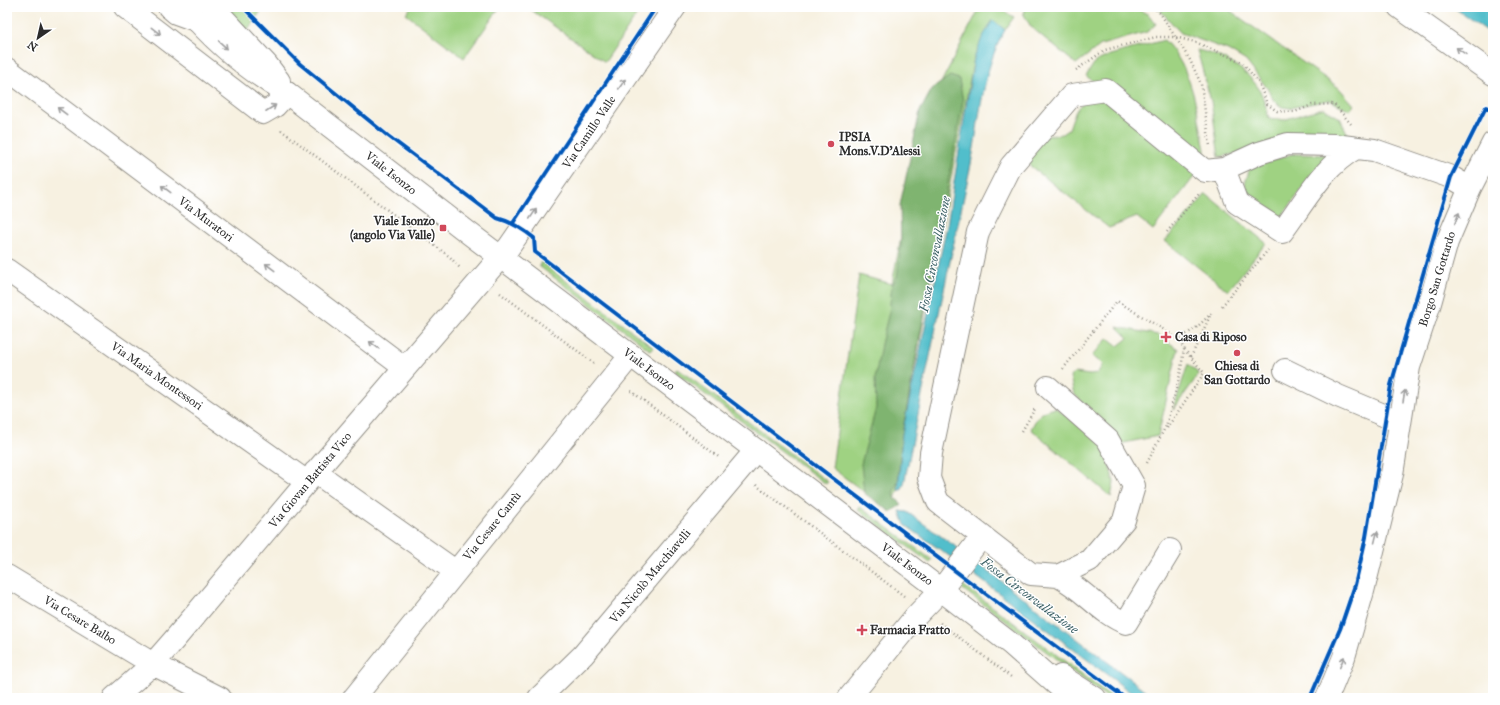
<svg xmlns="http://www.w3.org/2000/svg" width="1500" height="705" font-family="'IM FELL Great Primer',serif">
<rect width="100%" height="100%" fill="#fff"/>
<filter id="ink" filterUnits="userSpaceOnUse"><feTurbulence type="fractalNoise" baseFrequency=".025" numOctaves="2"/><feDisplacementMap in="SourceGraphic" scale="8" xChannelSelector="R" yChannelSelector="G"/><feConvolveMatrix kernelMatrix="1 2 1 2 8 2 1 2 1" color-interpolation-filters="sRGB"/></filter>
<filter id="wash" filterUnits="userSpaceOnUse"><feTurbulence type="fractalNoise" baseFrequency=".012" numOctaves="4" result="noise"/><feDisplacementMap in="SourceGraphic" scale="16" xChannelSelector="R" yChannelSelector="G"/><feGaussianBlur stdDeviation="0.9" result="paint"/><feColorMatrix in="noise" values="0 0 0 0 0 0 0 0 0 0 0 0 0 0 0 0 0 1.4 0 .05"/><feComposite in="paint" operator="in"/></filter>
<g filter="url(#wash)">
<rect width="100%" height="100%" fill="#f7f1e1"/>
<path fill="#9fd282" stroke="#657e56" d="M222,7H264L246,32Z
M411,7H500L464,58L406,14Z
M527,7H642L605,62Z
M980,7H1001L1007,13L1014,17L1005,30L999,26L974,58L902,434L898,490L891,512L832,468L859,275L892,284L925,114Z
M1027,7H1134L1149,15L1156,24L1147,32L1101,45L1076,64L1031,27L1023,13Z
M1157,7H1225L1339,88L1354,105L1350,110L1329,100L1290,108L1282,107L1274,101L1267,88L1246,61L1228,50L1181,33Z
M1164,40C1193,69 1197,111 1205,150L1203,160L1086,76L1095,62L1110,55Z
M1197,50C1221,55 1245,67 1259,89C1264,97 1266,109 1269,118L1283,120L1323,108L1340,118L1348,135L1339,139L1259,149L1219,157L1211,101Z
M1103,93L1197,173L1153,230L1137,217L1109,228L1024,161L1045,136L1062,134L1069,129C1077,104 1079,103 1103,93Z
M1292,154L1328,155L1282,216L1277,217L1250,200L1245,183L1250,168Z
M1206,194L1266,243L1228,291L1165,241Z
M541,262L654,348L651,351L539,266Z
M1117,327L1158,335L1178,349L1158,436L1119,444L1104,422L1074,394L1070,377L1075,373L1090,375L1097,374L1103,364L1092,356L1108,338L1118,346L1128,338Z
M1188,364L1199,374L1173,410Z
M677,368L828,482L826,484L675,372Z
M1056,408L1103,444L1114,482L1111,497L1031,429C1038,415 1041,411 1056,408Z
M860,507L932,560L930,563L858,510Z
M962,584L1114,698H1108L960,587Z"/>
<path fill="#7fb470" stroke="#55704e" d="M950,76L959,79L963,101L902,434L898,482L893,493L896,499L902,504L891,512L864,493L861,464L876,408L875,379L881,344L889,312L892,285L897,277L901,246L900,205L920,111L932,89Z"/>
<path fill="#51becb" stroke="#3e747b" d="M1453,7H1487L1493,11V35Z
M993,20L1005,30C982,69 980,120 971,164C948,270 925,377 904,484L901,490H898L902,434L947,225L974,58L982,38Z
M900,511L907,512L959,549L1155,698H1138L952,558L905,525Z"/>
</g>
<g filter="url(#ink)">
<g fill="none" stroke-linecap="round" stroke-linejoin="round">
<g stroke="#918e86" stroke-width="24">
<path id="minor" d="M125,7L263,113L275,106L287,93
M169,7L176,13L198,21
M1399,7L1493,74
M7,69L405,368
M1356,148C1323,166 1304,203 1282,232L1237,203L1224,169L1259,153L1288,144L1334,145L1374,150L1451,177L1470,188
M7,270L307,482
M1285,370L1338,396L1400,422
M1048,387L1108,440L1134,486L1124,520L1090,560L1058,576L1031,574L938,502L929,478L931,453L978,232L1011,166L1072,95L1106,90L1205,171L1224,169
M315,472L455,571
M7,576L153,664L220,698
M1058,576C1084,589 1101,614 1126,623L1170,550
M114,698L153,664L174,640L307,482L509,247L675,7
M354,698L631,355
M539,698L583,655L756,450
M849,698L915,617L941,590L982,536
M1327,698L1344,657L1363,591L1392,474L1409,367L1430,303L1447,242L1470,188L1493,143"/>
</g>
<g stroke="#918e86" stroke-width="24">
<path id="major" d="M185,7C214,41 249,71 287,93L470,234L941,590L1011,644L1072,698
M213,7L267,65L279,81
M1061,676L1095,698"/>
</g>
<path stroke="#918e86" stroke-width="2.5" stroke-dasharray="1 3" stroke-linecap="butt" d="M1153,7L1160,13L1190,60L1201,84L1210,146
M1076,70L1105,50L1156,37H1175L1195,42L1242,62L1259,83L1267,104L1277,111L1295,112L1312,105L1334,104L1351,124
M281,130L450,257L460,268
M1167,232L1199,194
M500,293L595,364
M1222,306L1268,250
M1191,357L1210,316
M1063,369L1117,301L1179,339L1196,328L1213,312
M631,391L720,458
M1167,428L1204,373L1184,349
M1022,431L1036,407
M1147,463L1166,426L1180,375L1184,349L1179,339
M756,485L904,596
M940,623L1011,677"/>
<use href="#minor" stroke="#fff" stroke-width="22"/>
<use href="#major" stroke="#fff" stroke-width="22"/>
<g stroke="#fff" stroke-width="6">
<path id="cycleway" d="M243,7L300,64L388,136L497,218C512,222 522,228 534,238L535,252C731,401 927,551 1125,698
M513,223L656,7
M1310,698L1340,629L1355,585L1366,537L1391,385L1451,177L1486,107L1493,111"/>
</g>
<use href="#cycleway" stroke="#0057b8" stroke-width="4"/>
</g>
<defs><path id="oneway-shaft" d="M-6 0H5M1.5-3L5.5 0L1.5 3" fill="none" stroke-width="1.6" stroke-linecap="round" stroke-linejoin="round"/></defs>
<g stroke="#a0a0a0">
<use href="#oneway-shaft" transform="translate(156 31) rotate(38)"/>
<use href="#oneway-shaft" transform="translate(223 45) rotate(43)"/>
<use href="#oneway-shaft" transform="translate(1461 51) rotate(-145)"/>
<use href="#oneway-shaft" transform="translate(622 84) rotate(-56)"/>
<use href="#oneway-shaft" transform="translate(271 108) rotate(-33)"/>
<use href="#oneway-shaft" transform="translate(62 111) rotate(-143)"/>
<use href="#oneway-shaft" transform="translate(166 189) rotate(-143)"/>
<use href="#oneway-shaft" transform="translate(533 214) rotate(-56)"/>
<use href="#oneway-shaft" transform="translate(1457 218) rotate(-68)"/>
<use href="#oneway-shaft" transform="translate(270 267) rotate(-143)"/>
<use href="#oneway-shaft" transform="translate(374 345) rotate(-143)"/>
<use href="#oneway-shaft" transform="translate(1404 396) rotate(-80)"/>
<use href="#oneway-shaft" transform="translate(1376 537) rotate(-76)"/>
<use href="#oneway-shaft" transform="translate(1342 662) rotate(-68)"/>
</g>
</g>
<g fill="#d1495b" stroke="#fff" stroke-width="1.5">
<circle cx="831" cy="144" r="4"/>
<rect x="439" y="224" width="8" height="8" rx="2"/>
<path d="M1164 331h4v4h4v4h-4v4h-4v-4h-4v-4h4z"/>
<circle cx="1237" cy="353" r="4"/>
<path d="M860 624h4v4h4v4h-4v4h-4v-4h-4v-4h4z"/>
</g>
<g text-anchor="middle" stroke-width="3" stroke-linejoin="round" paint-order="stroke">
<g font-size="12" fill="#2b2b2b" stroke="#fff">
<text transform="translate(589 132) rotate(-56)" y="4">Via Camillo Valle</text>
<text transform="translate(391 173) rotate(38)" y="4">Viale Isonzo</text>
<text transform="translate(206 219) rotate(37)" y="4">Via Muratori</text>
<text transform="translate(1437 279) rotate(-73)" y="4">Borgo San Gottardo</text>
<text transform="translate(649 369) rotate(37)" y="4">Viale Isonzo</text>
<text transform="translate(157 376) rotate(35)" y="4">Via Maria Montessori</text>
<text transform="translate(310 480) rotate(-50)" y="4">Via Giovan Battista Vico</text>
<text transform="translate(492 526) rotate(-51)" y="4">Via Cesare Cantù</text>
<text transform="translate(907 564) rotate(37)" y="4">Viale Isonzo</text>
<text transform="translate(650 576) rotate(-50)" y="4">Via Nicolò Macchiavelli</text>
<text transform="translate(80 620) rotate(31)" y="4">Via Cesare Balbo</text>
</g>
<g font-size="12" font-weight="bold" fill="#2b2b2b" stroke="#fff" text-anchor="start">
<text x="839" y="141">IPSIA<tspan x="839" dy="14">Mons.V.D'Alessi</tspan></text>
<text x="435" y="225" text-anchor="end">Viale Isonzo<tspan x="435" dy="14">(angolo Via Valle)</tspan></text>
<text x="1175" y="341">Casa di Riposo</text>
<text x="1237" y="370" text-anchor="middle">Chiesa di<tspan x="1237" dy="14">San Gottardo</tspan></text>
<text x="870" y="634">Farmacia Fratto</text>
</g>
<g font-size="13" font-style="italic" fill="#385e63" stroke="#fff">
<text transform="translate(934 254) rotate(-79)" y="5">Fossa Circonvallazione</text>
<text transform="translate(1030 595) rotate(37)" y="5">Fossa Circonvallazione</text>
</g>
</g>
<rect width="1500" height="705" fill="none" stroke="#fff" stroke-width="24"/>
<g transform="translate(38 38) rotate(214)" stroke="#ffffff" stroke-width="3" paint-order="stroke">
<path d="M0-3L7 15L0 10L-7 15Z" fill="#2b2b2b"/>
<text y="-6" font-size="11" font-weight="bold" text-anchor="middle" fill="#2b2b2b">N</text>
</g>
</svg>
